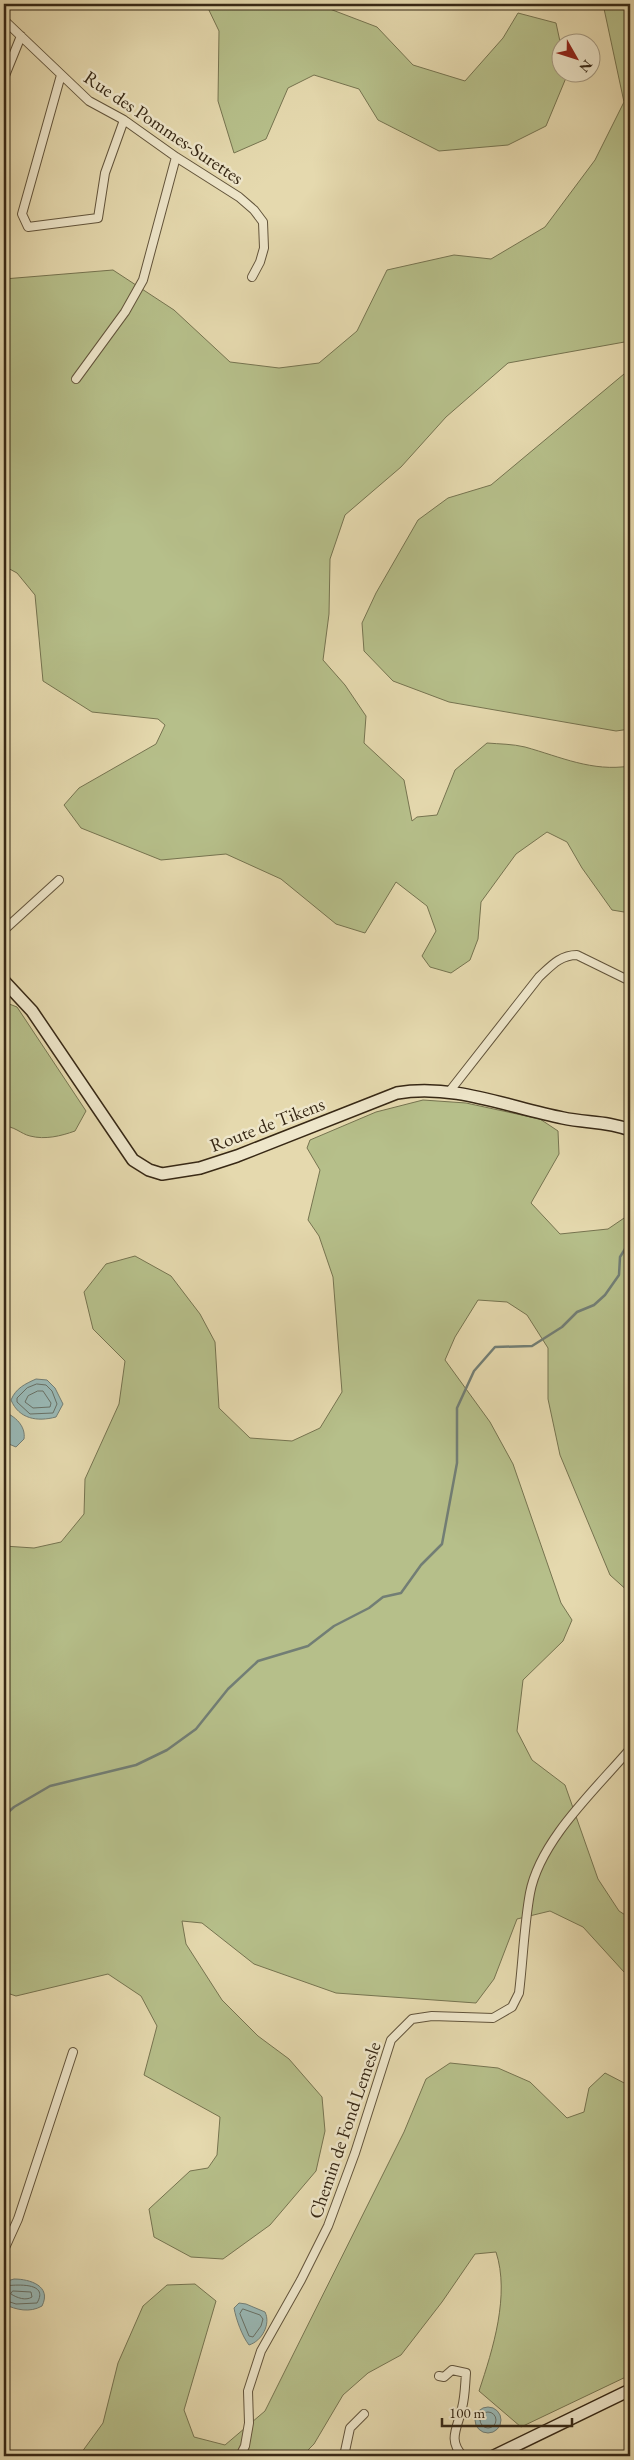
<svg xmlns="http://www.w3.org/2000/svg" width="634" height="2460" font-family="'EB Garamond',serif">
<rect width="100%" height="100%" fill="#e5d9ae"/>
<filter id="stains"><feTurbulence type="fractalNoise" baseFrequency=".004" numOctaves="4"/><feColorMatrix values="0 0 0 0 .2 0 0 0 0 .09 0 0 0 0 .02 0 0 0 .5 -.17"/></filter>
<radialGradient id="worn" r=".72"><stop offset=".6" stop-color="#630" stop-opacity="0"/><stop offset="1" stop-color="#630" stop-opacity=".3"/></radialGradient>
<path fill="#b6bf8a" stroke="#767450" d="M206,4L322,6L377,27L413,65L465,81L503,38L518,13L556,23L561,46L562,72L568,73L546,126L508,145L439,151L378,120L359,89L314,75L288,88L266,139L234,153L218,101L219,31Z
M603,4H630V341L508,363L446,417L401,467L345,515L330,559L329,614L323,660L345,685L366,716L364,743L404,780L412,821L417,817L437,815L455,770L487,743C499,744 513,744 525,747C561,757 592,772 630,766V913L612,910L582,868L567,842L547,832L516,854L481,902L478,939L470,960L451,973L430,967L422,956L436,931L427,906L396,882L365,933L336,924L281,879L226,854L161,860L81,828L64,805L79,788L156,744L165,725L158,719L92,712L43,681L35,595L17,573L4,566V279L113,270L174,310L230,362L279,368L319,363L357,331L387,270L454,255L491,259L545,227L595,160L624,102Z
M630,369V729L616,731L449,702L393,681L364,651L362,623L376,593L418,520L448,498L491,485Z
M4,1002L17,1007L86,1111L75,1131C61,1136 45,1140 30,1136C21,1134 13,1125 4,1127Z
M423,1100L466,1103L540,1119L558,1131L559,1154L531,1203L560,1234L608,1229L630,1214V1593L610,1575L560,1455L548,1399V1348L527,1315L507,1302L478,1300L455,1337L445,1360L490,1422L513,1464L561,1603L572,1620L563,1641L523,1680L517,1731L532,1760L565,1785L598,1879L619,1911L630,1918V1973L624,1972L583,1927L550,1911L517,1919L494,1979L476,2003L336,1993L254,1964L202,1923L182,1921L186,1944L222,2000L258,2036L289,2059L322,2097L325,2131L316,2171L270,2225L223,2259L191,2257L154,2237L149,2209L190,2171L208,2168L217,2155L220,2117L144,2075L157,2026L141,1996L108,1974L16,1996L4,1992V1546L34,1548L61,1542L84,1514L85,1479L119,1404L125,1361L93,1329L84,1292L106,1264L135,1256L171,1276L200,1314L215,1342L219,1408L250,1438L292,1441L320,1428L342,1392L333,1277L319,1236L308,1220L320,1170L307,1148L310,1140L376,1112Z
M450,2063L498,2068L530,2082L567,2118L584,2112L589,2088L605,2073L630,2086V2375L521,2427L479,2391C493,2349 510,2295 496,2252L475,2254L442,2302L401,2355L368,2373L343,2395L314,2444L302,2456H79L103,2423L118,2363L143,2306L167,2285L195,2284L216,2301L184,2410L194,2437L225,2445L265,2411L404,2132L426,2079Z"/>
<path fill="#99b8b5" stroke="#727e75" d="M36,1379L47,1380L55,1388L63,1404L56,1417C37,1422 19,1419 11,1400C16,1388 25,1384 36,1379Z
M4,1412C15,1416 26,1426 24,1439L16,1447L4,1442Z
M14,2279C30,2279 52,2286 42,2306C30,2313 16,2310 4,2304V2282Z
M239,2303L246,2304L265,2312C271,2324 262,2341 249,2345C242,2336 236,2319 234,2308Z
M475 2420a13 13 0 1 1 26 0a13 13 0 1 1-26 0Z"/>
<g fill="none" stroke-linecap="round" stroke-linejoin="round">
<path stroke="#687065" stroke-width="1" d="M37,1384L46,1385L52,1391L57,1404L53,1413L30,1414L17,1402V1398L27,1388Z
M38,1391H43L51,1403L50,1407L33,1408L25,1402L28,1396Z
M4,2286C14,2285 50,2281 37,2303L16,2304L4,2300
M13,2291L31,2292L32,2297C26,2301 17,2298 11,2294Z
M243,2309L260,2315L263,2319L261,2326L253,2337L249,2336L240,2314Z
M480 2420a8 8 0 1 1 16 0a8 8 0 1 1-16 0Z"/>
<path stroke="#727e75" stroke-width="2.5" d="M4,1816L14,1807L50,1786L136,1765L167,1750L196,1729L228,1689L258,1661L308,1646L334,1626L369,1608L383,1597L401,1593L421,1565L442,1544L457,1463V1408L474,1371L495,1347L532,1346L562,1327L577,1312L594,1305L605,1295L619,1275L620,1257L630,1241"/>
<g stroke="#62543b" stroke-width="10">
<path id="street" d="M4,20L89,101L124,120L176,157L239,197L254,210L263,222L264,248L260,262L252,277
M61,75L22,214L28,227L98,218L105,173L124,120
M4,78L21,36
M76,379L125,312L143,280L176,157
M4,930L59,880
M449,1092L539,977C551,966 560,955 577,955L630,981
M4,2250L18,2219L73,2052
M439,2376L444,2377L452,2370L466,2373C465,2385 465,2397 462,2408C458,2427 447,2440 463,2456
M240,2456L245,2446L249,2423L248,2391L261,2351L301,2280L328,2226L355,2153L391,2040L412,2019L432,2016L493,2018L512,2007L519,1993C523,1960 524,1926 530,1893C540,1840 596,1789 630,1749
M344,2456L350,2428L364,2414"/>
</g>
<g stroke="#372815" stroke-width="14">
<path id="secondary" d="M4,981L32,1011L133,1160L149,1170L162,1174L200,1168L237,1156L397,1093C452,1083 508,1107 563,1118C586,1123 608,1121 630,1130
M494,2456L630,2390"/>
</g>
<use href="#street" stroke="#eee6ca" stroke-width="8"/>
<use href="#secondary" stroke="#eee6ca" stroke-width="11"/>
</g>
<g text-anchor="middle" stroke-width="5" stroke-linejoin="round" paint-order="stroke">
<g font-size="19" fill="#372815" stroke="#eee6ca">
<text transform="translate(164 127) rotate(34)" y="7">Rue des Pommes-Surettes</text>
<text transform="translate(267 1124) rotate(-21)" y="7">Route de Tikens</text>
<text transform="translate(344 2130) rotate(-71)" y="7">Chemin de Fond Lemesle</text>
</g>
</g>
<rect width="634" height="2460" fill="none" stroke="#e5d9ae" stroke-width="20"/>
<rect x="5" y="5" width="624" height="2450" fill="none" stroke="#372815" stroke-width="2.5"/>
<rect x="10" y="10" width="614" height="2440" fill="none" stroke="#372815"/>
<g transform="translate(576 58) rotate(129)"><circle r="24" fill="#eee6ca" stroke="#a59a82"/>
<path d="M0-4L9 19L0 12L-9 19Z" fill="#8f2418"/>
<text y="-8" font-size="14" font-weight="bold" text-anchor="middle" fill="#372815">N</text>
</g>
<path d="M442 2418v8h130v-8" fill="none" stroke="#372815" stroke-width="2.5"/>
<text x="449" y="2418" font-size="15" fill="#372815" stroke="#eee6ca" stroke-width="4" paint-order="stroke">100 m</text>
<rect width="100%" height="100%" filter="url(#stains)"/>
<rect width="100%" height="100%" fill="url(#worn)"/>
</svg>
